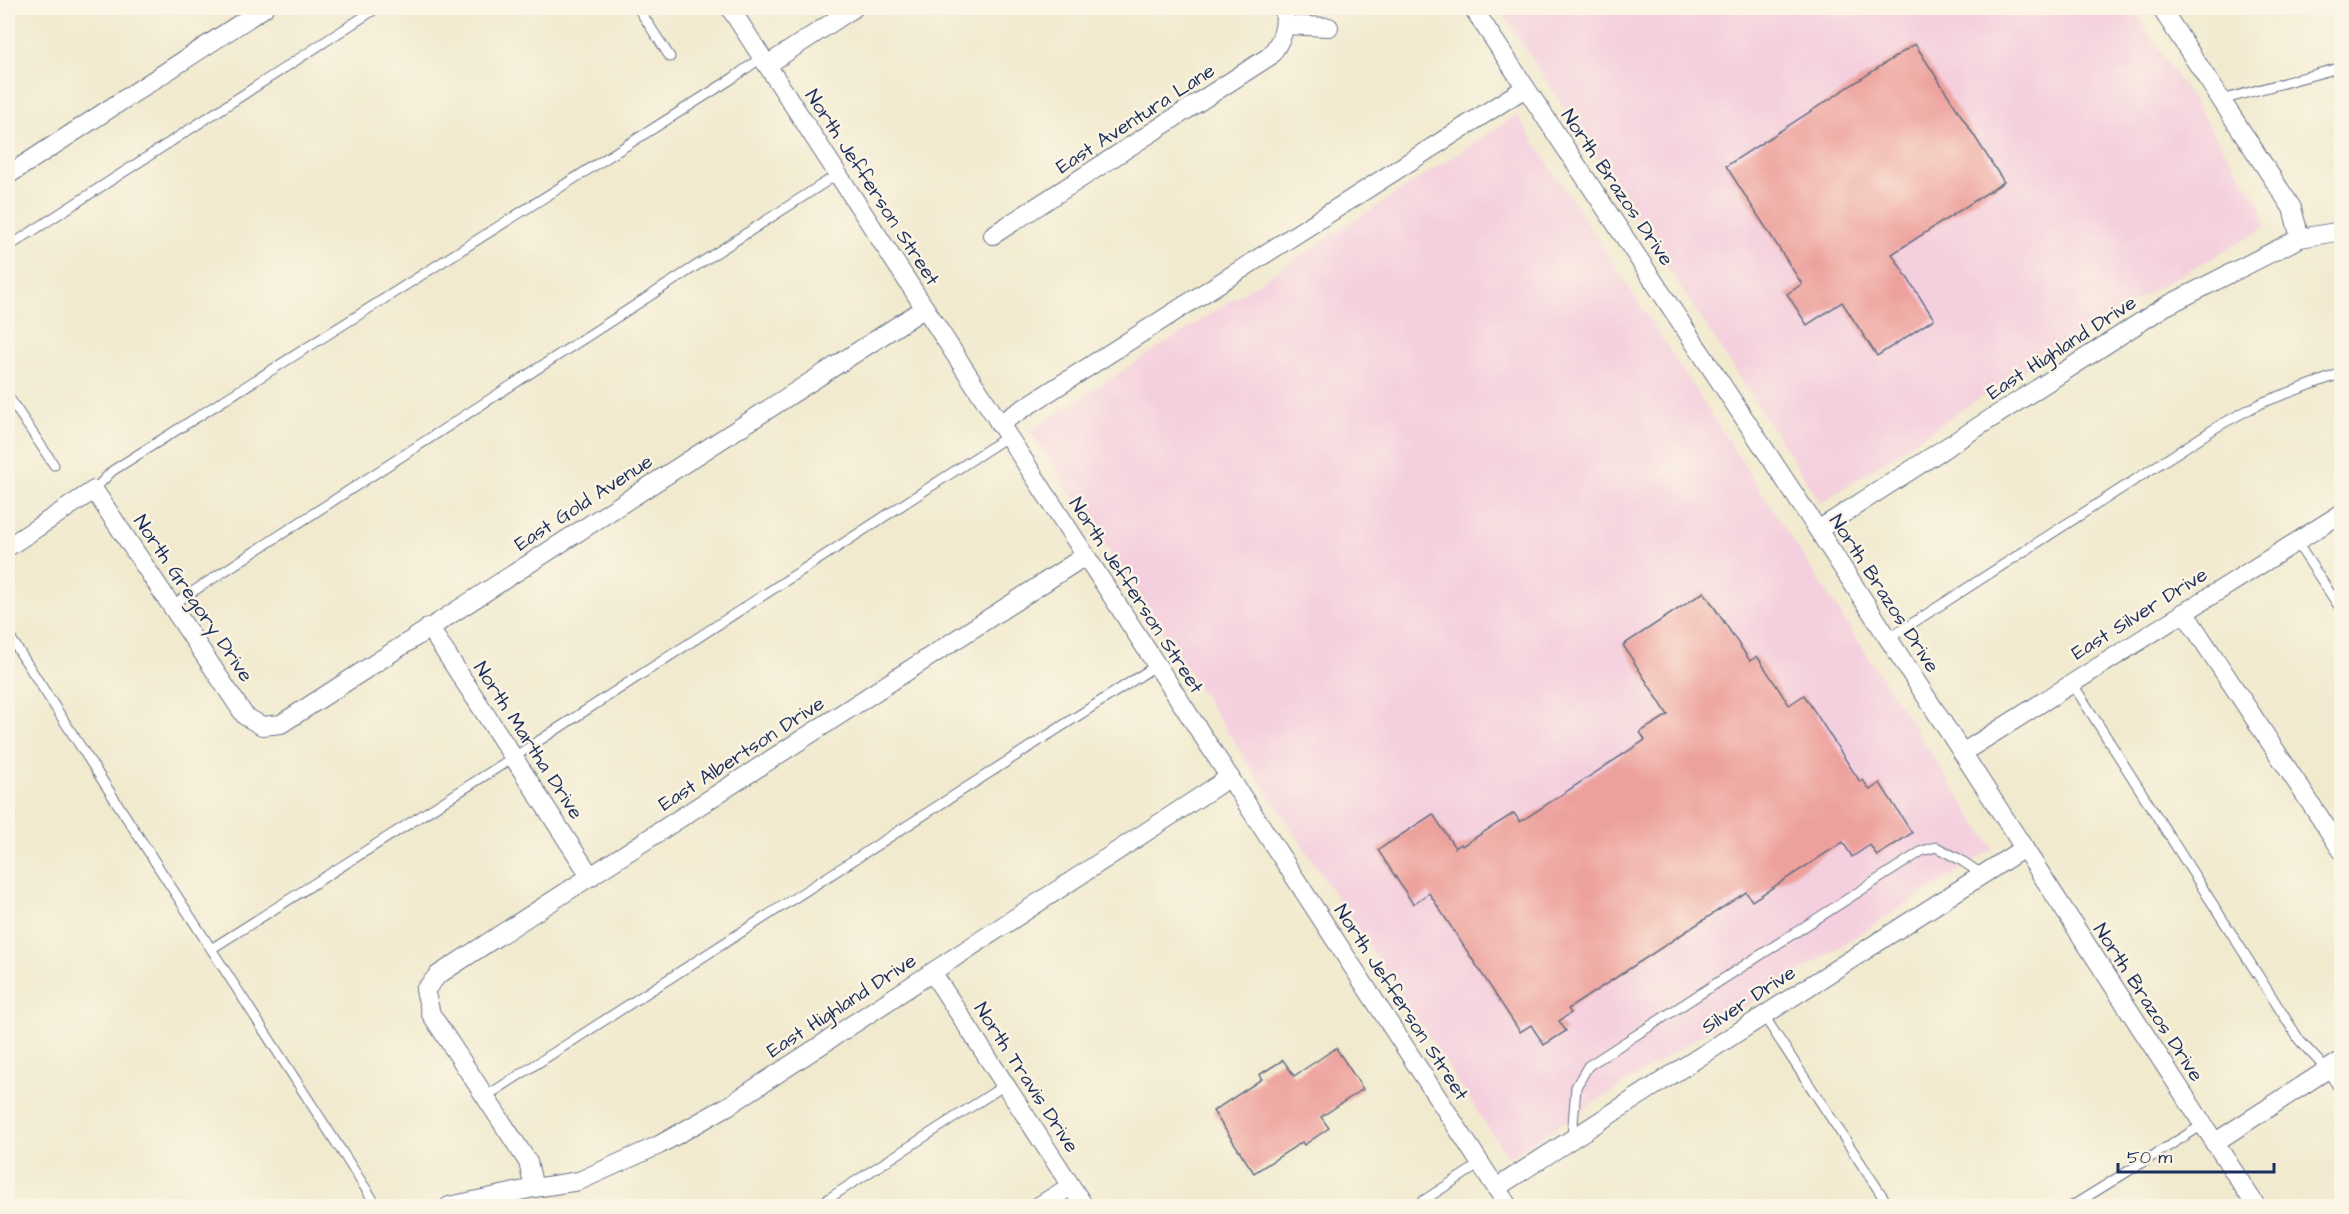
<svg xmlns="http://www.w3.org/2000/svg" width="2349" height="1214" font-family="'Architects Daughter',sans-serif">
<rect width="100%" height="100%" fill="#fcf5e5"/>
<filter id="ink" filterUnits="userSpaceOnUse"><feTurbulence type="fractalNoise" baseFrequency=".0167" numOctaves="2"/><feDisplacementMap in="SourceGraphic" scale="12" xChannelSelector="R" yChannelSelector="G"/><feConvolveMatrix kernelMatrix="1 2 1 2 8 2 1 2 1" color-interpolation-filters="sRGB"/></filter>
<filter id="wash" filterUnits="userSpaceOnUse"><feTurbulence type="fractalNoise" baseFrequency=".008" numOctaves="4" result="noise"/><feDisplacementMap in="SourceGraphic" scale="24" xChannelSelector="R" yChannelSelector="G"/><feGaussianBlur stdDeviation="1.35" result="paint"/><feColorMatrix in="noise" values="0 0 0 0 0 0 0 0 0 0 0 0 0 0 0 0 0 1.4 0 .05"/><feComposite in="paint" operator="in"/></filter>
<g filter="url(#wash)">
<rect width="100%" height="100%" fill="#f1eacf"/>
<path fill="#f4cfde" d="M1499,8H2132L2260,204L2267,226L2246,239L2171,280L2067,341L1821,503Z
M1517,115L1993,849L1508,1158L1030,431Z"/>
<g id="blocks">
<path fill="#eda19d" d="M1915,44L2004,182L1892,254L1934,319L1877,356L1842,302L1807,325L1787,294L1802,284L1726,166Z
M1704,592L1750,661L1757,656L1789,705L1804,695L1860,782L1863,780L1870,790L1880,783L1912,833L1877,856L1870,845L1852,857L1843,842L1752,901L1746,892L1568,1009L1571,1013L1559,1021L1566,1031L1544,1045L1531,1025L1520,1032L1429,893L1413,904L1378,850L1433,814L1455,848L1461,844L1462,846L1514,813L1520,822L1645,740L1640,732L1668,715L1623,645Z
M1336,1048L1363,1089L1321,1117L1329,1128L1304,1145L1302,1142L1254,1173L1213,1111L1262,1079L1259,1075L1283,1060L1294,1076Z"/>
</g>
</g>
<g filter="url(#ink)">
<use href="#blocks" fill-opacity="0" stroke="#667086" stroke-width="1.5"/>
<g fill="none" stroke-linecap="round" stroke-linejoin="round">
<g stroke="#667086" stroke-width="11">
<path id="lane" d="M638,8L670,57
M2221,100L2342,67
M8,247L377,8
M8,396L54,465
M94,490L112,471L733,78L762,57
M2295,540L2342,611
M172,605L838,174
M8,634L377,1206
M1888,639L2220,425L2261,403L2342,373
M2072,683L2300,1041L2327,1070L2342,1093
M211,949L514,757L1007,437
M1764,1016L1889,1206
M485,1097L1157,665
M1572,1137L1576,1087L1588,1066L1922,851L1936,847L1959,859L1983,875
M817,1206L1005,1085
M1415,1206L1480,1164
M2072,1206L2201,1126"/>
</g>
<g stroke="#667086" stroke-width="20">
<path id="street" d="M730,8L1508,1206
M1473,8L1818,530L2256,1206
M2161,8L2292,208L2300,238
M1286,25L1329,27
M767,65L854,8
M8,175L264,8
M993,235L1270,56C1282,40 1287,28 1284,8
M999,424L1525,88
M1818,530L2164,307L2300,238L2342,231
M8,547L94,490L245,716L262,726L281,724L925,308
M2184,612L2342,851
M429,627L591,877
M1962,753L2342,513
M932,972L1084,1206
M2214,1143L2342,1060
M534,1188L528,1162L431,1014L425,990L438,975L1085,556
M1496,1188L2024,848
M449,1206L534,1188L579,1181L659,1145L728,1106L1230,777
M1039,1206L1071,1186"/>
</g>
<use href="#lane" stroke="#fff" stroke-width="9"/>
<use href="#street" stroke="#fff" stroke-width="18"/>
</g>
</g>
<g text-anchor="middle" stroke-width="5" stroke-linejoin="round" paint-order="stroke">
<g font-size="20" fill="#1b2f5e" stroke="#fcf5e5">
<text transform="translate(1135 118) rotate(-33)" y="7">East Aventura Lane</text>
<text transform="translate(873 187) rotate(57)" y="7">North Jefferson Street</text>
<text transform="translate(1618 187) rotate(56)" y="7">North Brazos Drive</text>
<text transform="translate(2061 347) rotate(-33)" y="7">East Highland Drive</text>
<text transform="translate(583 502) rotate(-33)" y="7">East Gold Avenue</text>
<text transform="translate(1885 593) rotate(57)" y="7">North Brazos Drive</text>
<text transform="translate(1137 595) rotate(57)" y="7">North Jefferson Street</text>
<text transform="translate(194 598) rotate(56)" y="7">North Gregory Drive</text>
<text transform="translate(2139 613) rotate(-32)" y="7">East Silver Drive</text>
<text transform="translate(529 740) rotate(57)" y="7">North Martha Drive</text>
<text transform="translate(741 753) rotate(-33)" y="7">East Albertson Drive</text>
<text transform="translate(1748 999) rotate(-33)" y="7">Silver Drive</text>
<text transform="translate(1402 1002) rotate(57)" y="7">North Jefferson Street</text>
<text transform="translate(2149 1002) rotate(57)" y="7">North Brazos Drive</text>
<text transform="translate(841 1005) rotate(-33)" y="7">East Highland Drive</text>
<text transform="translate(1027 1077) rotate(57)" y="7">North Travis Drive</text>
</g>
</g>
<rect width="2349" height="1214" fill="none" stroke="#fcf5e5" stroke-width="30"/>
<path d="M2118 1163v9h156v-9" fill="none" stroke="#1b2f5e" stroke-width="3"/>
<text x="2127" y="1163" font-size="18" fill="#1b2f5e" stroke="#fcf5e5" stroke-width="4.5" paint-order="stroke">50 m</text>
</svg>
